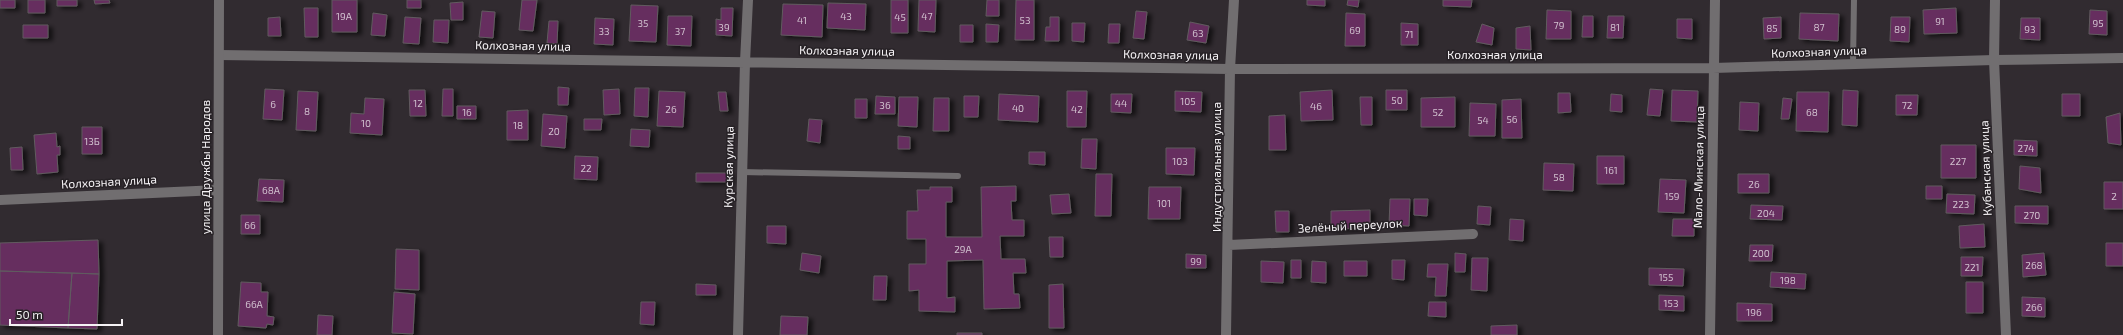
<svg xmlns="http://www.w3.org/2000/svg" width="2123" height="335" font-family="'Exo 2',sans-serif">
<defs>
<filter id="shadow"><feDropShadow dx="4.5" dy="2.5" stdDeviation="2" flood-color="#0009"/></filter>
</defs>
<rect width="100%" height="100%" fill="#312b30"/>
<path fill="#662d5e" stroke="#615b5f" filter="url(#shadow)" d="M0,0H15V8H0Z
M28,0H45V13H28Z
M57,0H77V6H57Z
M94,0H109L110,3L95,4Z
M332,0H357V32H332Z
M407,0H421V8H407Z
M522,0H537L533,31L519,30Z
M891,0H908V33H891Z
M919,0H936L935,32L918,31Z
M987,0H999V16H986Z
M1016,0H1034V40H1015Z
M1307,0H1325V6L1307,5Z
M1348,0H1359L1358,7L1347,5Z
M1443,0H1472L1471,7L1443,6Z
M463,2V20H451L450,3Z
M828,3L866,4L865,30L827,28Z
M783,4L823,5L822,37L781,35Z
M631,5L658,6L656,42L629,41Z
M304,8H318V37H305Z
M721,8H733L732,36L716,35V19L721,20Z
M1956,8L1957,33L1924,34L1923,10Z
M1547,10L1571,11V39H1546Z
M2090,10L2107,11V35L2089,34Z
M482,11L495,12L493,38L479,37Z
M1136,11L1147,12L1144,39L1133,38Z
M373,13L387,15L385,36L371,35Z
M1346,13L1365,14V46H1345Z
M1800,13L1839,14L1838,41L1799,39Z
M668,16H692L691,46L667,45Z
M1583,16H1593V37H1582Z
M1608,16H1624L1623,38H1607Z
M280,17L281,36H268V18Z
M405,17L421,18L419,44L403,43Z
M1050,17H1059V41H1045L1046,27H1050Z
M1781,17V38L1764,39L1763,18Z
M1891,17H1910L1909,42L1890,41Z
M595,18L614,19L613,45L594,44Z
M2021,18H2040V40L2020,39Z
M1677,19H1692V39L1677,38Z
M434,20H449L448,43L433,42Z
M549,21H558L557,44L547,43Z
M1190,22L1209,26L1206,43L1187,40Z
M1072,23H1085L1084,42L1072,41Z
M1401,23L1418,24V45H1401Z
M986,24L999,25L998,42H986Z
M1109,24H1120L1119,43H1108Z
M1482,24L1494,28L1492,45L1476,42Z
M23,25H48V38H23Z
M960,25H973V42H960Z
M1530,26L1531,50L1516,49V28Z
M558,87L569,88L568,105H558Z
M635,88H649L648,117L634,116Z
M265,89L284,90L282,120L263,119Z
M443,89H453V116H442Z
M619,89L620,114L604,115L603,90Z
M1650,89L1663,90L1660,116L1647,115Z
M409,90H425L426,116H410Z
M1332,90L1333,120L1301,121L1300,92Z
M1386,90H1407V110H1386Z
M1672,90L1698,91L1697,122L1671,121Z
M1843,90L1858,91L1857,126L1842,125Z
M298,91L318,92L316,131L296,130Z
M659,91L685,92L683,127L657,126Z
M1067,91H1087L1086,127H1067Z
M1175,91L1202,92L1201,112L1175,111Z
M718,92H726L728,111H720Z
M1797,92H1829L1828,132L1796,131Z
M1558,93H1570L1571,112L1558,113Z
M999,94L1039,96L1038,122L998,120Z
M1111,94H1132L1131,113L1111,112Z
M1611,94L1622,95V112L1610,111Z
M2062,94H2080V116H2062Z
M1896,95H1918L1917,115H1896Z
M876,96L895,97V114H875Z
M964,96H979L978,117H964Z
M899,97H918L917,127L898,126Z
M1360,97H1372V125H1361Z
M1455,97V127H1421V98Z
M365,98L384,99L382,135L350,133L351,113L364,114Z
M934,98H949V131H933Z
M1783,98L1792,99L1789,119H1781Z
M855,99H867V118H855Z
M1521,99L1522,138H1502V100Z
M1740,102L1759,103L1758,131L1739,130Z
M1470,103L1496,104L1495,136H1469Z
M457,106H476V119H457Z
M528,110V140H507V111Z
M2120,113L2121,145L2108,143L2106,117Z
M543,114L567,116L565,148L541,146Z
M1285,115L1286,150H1269V116Z
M584,119H602L601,130H584Z
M809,119L822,120L820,143L807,141Z
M82,127H102V154H82Z
M631,129L650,130L649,147L630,146Z
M56,133L57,147L60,146V155H57L58,172L37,174L34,135Z
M898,136L910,137V149H898Z
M1082,139H1097L1096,169L1081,168Z
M2014,140L2037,141V156L2014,155Z
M1941,145H1976V178H1941Z
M22,147L23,170H11L10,148Z
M1166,148H1195L1194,175L1166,174Z
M1029,152H1045V165L1029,164Z
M575,156L598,157L597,180L574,179Z
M1597,156H1624V184H1597Z
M1544,163L1574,164L1573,191L1543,190Z
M2020,166L2040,168L2041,193L2019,189Z
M696,173H729V182H696Z
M1096,174H1112L1111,216H1095Z
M1738,174H1769V193H1738Z
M259,179L284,180L283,202L257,201Z
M1660,179L1686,180L1684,213L1658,212Z
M2104,182H2123V209H2104Z
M1016,186V201H1011L1012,220H1024V236H1000L1001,259H1025L1026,273H1013L1014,294H1019L1020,308L984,309L983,260L947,261V298L955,297V312L919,311V290L909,291V264H926V239H907V211H918L917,190H930V187H952V202H946V237H982L981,187Z
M1926,186H1942V199H1926Z
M1149,187H1181L1180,219H1148Z
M1069,194L1071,213L1052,214L1050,195Z
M1947,194L1975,195L1974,214L1946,213Z
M1390,199H1410L1409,226L1389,225Z
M1414,199H1428L1427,216L1414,215Z
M1751,205L1783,206L1782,220L1750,219Z
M1478,206L1491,207L1490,225L1477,224Z
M2015,206H2048V224L2015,223Z
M1370,210V228L1331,229V211Z
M1275,211H1289V232H1276Z
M241,215H260V234H241Z
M1510,219L1524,220L1523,241L1509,240Z
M1673,219H1694V236H1672Z
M1984,224L1985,247L1960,248L1959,226Z
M767,226H786V244L767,243Z
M1049,237H1063V257H1050Z
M98,240L99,274L0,271V243Z
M2106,243H2123V266H2106Z
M1750,245H1773L1772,261H1749Z
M396,249L419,250V290L395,289Z
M802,253L821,256L819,273L800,270Z
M1455,253L1466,254L1465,272H1455Z
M2044,253L2046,275L2023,277L2022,255Z
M1186,254L1206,255V268H1186Z
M1961,257H1983L1982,276H1961Z
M1472,258H1488L1487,291L1471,290Z
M1291,260H1301V278H1291Z
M1392,260H1405L1404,280L1392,279Z
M1261,261L1284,262L1283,283L1261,282Z
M1312,261L1326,262V283L1311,282Z
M1344,261H1367V276H1344Z
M1428,264H1448L1446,296H1435L1436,277H1427Z
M1649,268L1684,269L1683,286L1649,285Z
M0,271L72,273L68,328L0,325Z
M1771,272L1806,274L1805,289L1770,287Z
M72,273L99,274L97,329L68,328Z
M874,276H887L886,300H873Z
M241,282L261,283V292H268L267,316L274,317L273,325L267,324L266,328L238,326Z
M1966,282H1983V313H1966Z
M696,284L716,285V295H696Z
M1063,284L1064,328H1049V285Z
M394,292L415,294L413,334L392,333Z
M1659,295L1684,296V311L1659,310Z
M2022,297L2045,298V317L2022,316Z
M641,302H655L654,325L640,324Z
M1429,302H1446V317L1428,316Z
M1737,303L1772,304V321H1737Z
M318,315L333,316L332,335H317Z
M781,316L808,317L807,335H780Z
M1517,325V335H1491V326Z
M957,333H982V335H957Z"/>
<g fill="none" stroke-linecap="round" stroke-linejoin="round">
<path stroke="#716e70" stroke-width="6" d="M1853,64L1854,0
M742,172L958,176"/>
<path stroke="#716e70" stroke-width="10" d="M219,55L1230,69L1713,68L1994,60L2123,58
M0,200L218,190
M1229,245L1473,234
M738,335L745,62L748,0
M1226,335L1230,69L1234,0
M1710,335L1715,0"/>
<path stroke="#716e70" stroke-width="10" d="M1995,0L1994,60L2006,335
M218,335L219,0"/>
</g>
<g text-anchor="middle" stroke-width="3" stroke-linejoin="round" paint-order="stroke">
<g font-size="10" fill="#d1c1cf">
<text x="344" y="20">19А</text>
<text x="846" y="20">43</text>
<text x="927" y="20">47</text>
<text x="900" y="21">45</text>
<text x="802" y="24">41</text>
<text x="1025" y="24">53</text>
<text x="1940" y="25">91</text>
<text x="643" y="27">35</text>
<text x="2098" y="27">95</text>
<text x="1559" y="29">79</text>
<text x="724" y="31">39</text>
<text x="1615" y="31">81</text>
<text x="1819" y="31">87</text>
<text x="1772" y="32">85</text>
<text x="1900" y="33">89</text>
<text x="2030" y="33">93</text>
<text x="1355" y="34">69</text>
<text x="604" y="35">33</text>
<text x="680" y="35">37</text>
<text x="1198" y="37">63</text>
<text x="1409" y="38">71</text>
<text x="1397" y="104">50</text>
<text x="1188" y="105">105</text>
<text x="418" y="107">12</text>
<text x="1121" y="107">44</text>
<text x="273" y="108">6</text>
<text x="885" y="109">36</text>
<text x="1907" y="109">72</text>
<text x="1316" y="110">46</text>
<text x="1018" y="112">40</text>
<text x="671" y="113">26</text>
<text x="1077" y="113">42</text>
<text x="307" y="115">8</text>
<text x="467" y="116">16</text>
<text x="1438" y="116">52</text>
<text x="1812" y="116">68</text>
<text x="1512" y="123">56</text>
<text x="1483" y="124">54</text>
<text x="366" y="127">10</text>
<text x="518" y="129">18</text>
<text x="554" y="135">20</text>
<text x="92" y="145">13Б</text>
<text x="2026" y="152">274</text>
<text x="1180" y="165">103</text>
<text x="1958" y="165">227</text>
<text x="586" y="172">22</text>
<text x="1611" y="174">161</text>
<text x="1559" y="181">58</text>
<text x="1754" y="188">26</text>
<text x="271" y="194">68А</text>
<text x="1672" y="200">159</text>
<text x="2114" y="200">2</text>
<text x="1164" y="207">101</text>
<text x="1961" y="208">223</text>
<text x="1766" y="217">204</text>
<text x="2032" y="219">270</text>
<text x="250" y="229">66</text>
<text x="963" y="253">29А</text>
<text x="1761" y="257">200</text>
<text x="1196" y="265">99</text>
<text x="2034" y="269">268</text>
<text x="1972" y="271">221</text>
<text x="1666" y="281">155</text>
<text x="1788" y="284">198</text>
<text x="1671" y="307">153</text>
<text x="254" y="308">66А</text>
<text x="2034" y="311">266</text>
<text x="1754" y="316">196</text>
</g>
<g font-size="12" fill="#f5f2f5" stroke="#272226">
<text transform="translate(523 46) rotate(1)" y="4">Колхозная улица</text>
<text transform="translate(847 51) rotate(1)" y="4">Колхозная улица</text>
<text transform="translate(1819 52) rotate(-2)" y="4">Колхозная улица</text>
<text transform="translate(1171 55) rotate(1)" y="4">Колхозная улица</text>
<text x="1495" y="59">Колхозная улица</text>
<text transform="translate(206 167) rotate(-90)" y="4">улица Дружбы Народов</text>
<text transform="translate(729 167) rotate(-89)" y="4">Курская улица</text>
<text transform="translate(1217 167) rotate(-90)" y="4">Индустриальная улица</text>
<text transform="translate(1699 167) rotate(-89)" y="4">Мало-Минская улица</text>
<text transform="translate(1986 168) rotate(-92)" y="4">Кубанская улица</text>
<text transform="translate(109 182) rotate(-3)" y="4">Колхозная улица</text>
<text transform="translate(1350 226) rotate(-3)" y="4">Зелёный переулок</text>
</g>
</g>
<path d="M10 319v6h112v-6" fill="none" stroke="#f5f2f5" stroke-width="2"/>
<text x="16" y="319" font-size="12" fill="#f5f2f5" stroke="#272226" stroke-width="3" paint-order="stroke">50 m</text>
</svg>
